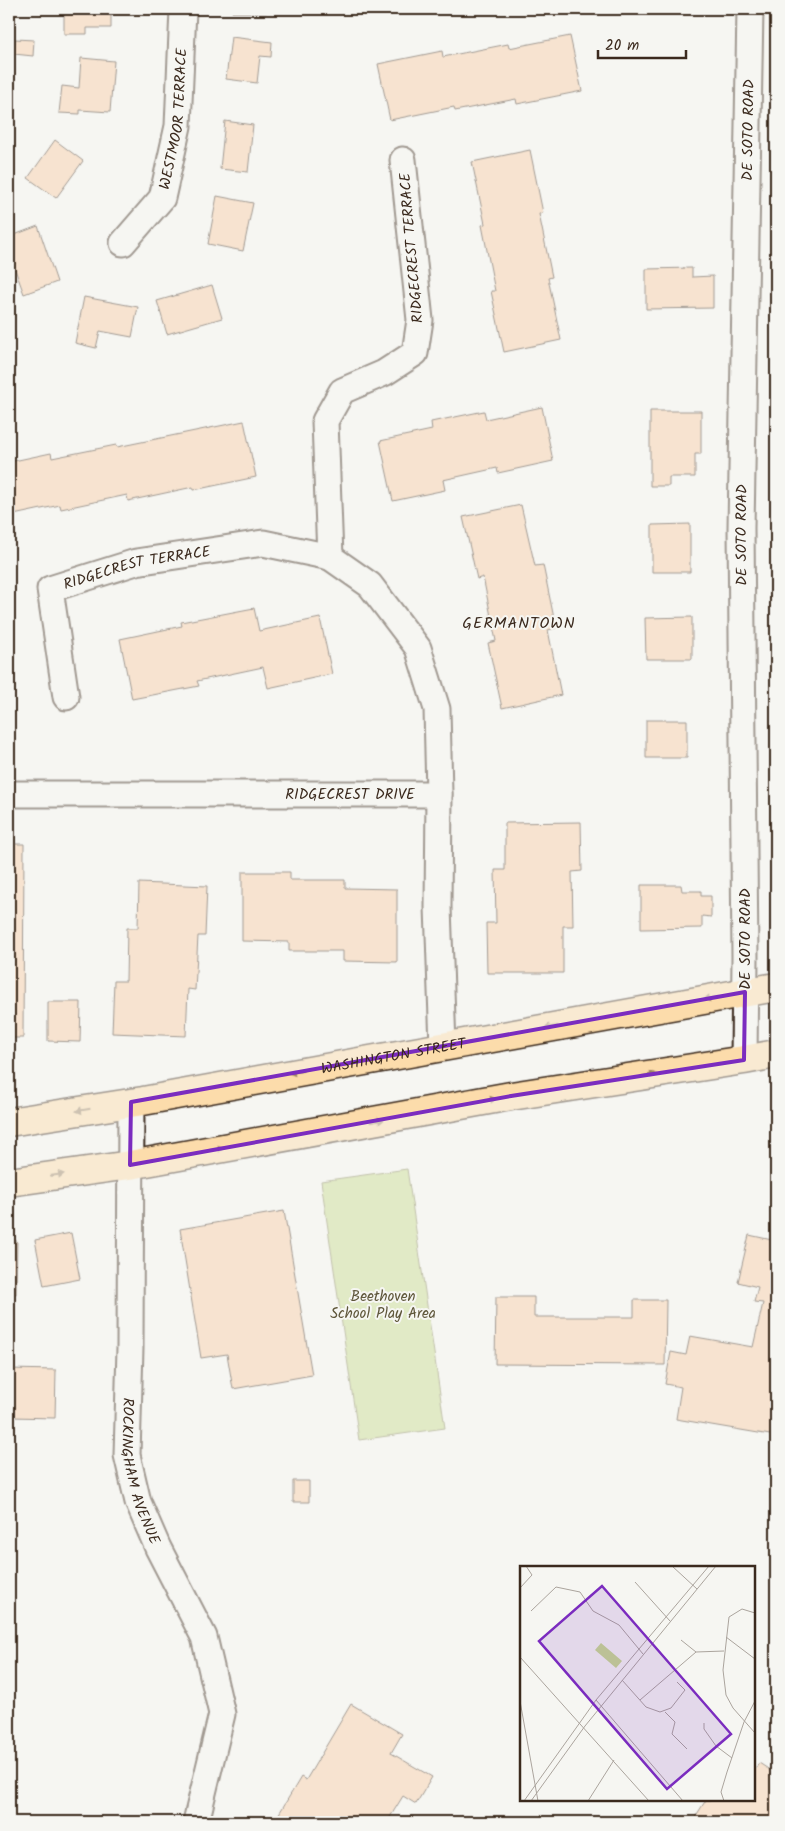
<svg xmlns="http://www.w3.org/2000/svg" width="785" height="1831" font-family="Kalam,sans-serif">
<rect width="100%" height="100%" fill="#f6f6f2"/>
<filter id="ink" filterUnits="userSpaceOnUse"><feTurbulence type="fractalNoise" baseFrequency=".02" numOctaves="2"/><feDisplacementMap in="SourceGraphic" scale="10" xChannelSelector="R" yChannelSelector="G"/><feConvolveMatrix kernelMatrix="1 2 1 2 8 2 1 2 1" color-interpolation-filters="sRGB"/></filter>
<g filter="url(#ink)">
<path fill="#c8db90" stroke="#828257" d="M407,1169L445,1428L359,1440L321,1181Z"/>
<path fill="#f8cda7" stroke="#3b2a1e" d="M64,9H111V28H87V34H64Z
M232,9H267V12H232Z
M570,36L582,91L517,104L516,99L455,111L454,107L390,120L378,64L442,51L443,57L508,44L509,48Z
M231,37L272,42L271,57L260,56L257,83L226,79Z
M15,39L34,40L33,56L14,54Z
M81,58L114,61L110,112L80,110V114L59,113L62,86L79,88Z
M225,121L253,125L248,172L220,169Z
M55,140L83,161L56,198L28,178Z
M530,150L543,213L539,214L552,277L548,278L561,340L504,352L491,291H495L482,225L485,224L472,162Z
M217,196L253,203L243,251L208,244Z
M38,226L57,282L24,294L13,264L9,266V237Z
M692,268V277L713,276V308L646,309V269Z
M212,285L222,318L167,334L157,301Z
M84,297L138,307L132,337L100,331L96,348L75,343Z
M542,407L553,461L498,473L497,468L443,480L445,490L393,501L380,441L432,430L431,422L484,411L486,419Z
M650,411H701V454H695V477H669V486H650Z
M244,421L256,477L194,490L193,487L128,501L127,495L61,509L60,505L9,516V462L51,453L52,458L116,445L117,447Z
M521,505L535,566L543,565L556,628L548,630L561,695L502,708L488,643L496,641L483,577L477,579L463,517Z
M690,524V572H652V525Z
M254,608L259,631L320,618L332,674L268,688L263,667L197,681L199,686L132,699L120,639L182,626L181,622Z
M692,617V659H646L645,618Z
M646,720H687V758H646Z
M581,822L582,871L572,872L573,926H563V973H487L486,923H496L495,870H505V823Z
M9,844H24L23,1038H9Z
M242,872H290V880H345V888L397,889V962L343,961V951H289V942L242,941Z
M139,883L207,886L205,936H198L195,990L188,989L186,1036L112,1033L114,981H126L127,928H138Z
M641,885H681L682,891H701V896H711V917L702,916V928L641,929Z
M48,1002H81L80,1042L48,1041Z
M284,1211L312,1375L233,1389L227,1354L201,1358L180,1229Z
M776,1224V1436L676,1419L681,1387L665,1384L671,1352L686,1355L690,1336L753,1347L763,1303L754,1302L758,1287L738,1282L749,1235L772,1240Z
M71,1233L80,1279L44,1286L35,1240Z
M9,1241H17L16,1294H9Z
M496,1297H534V1317H634V1300H666L665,1365L495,1364Z
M9,1369L56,1370L55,1418L12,1417V1394H9Z
M293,1481H309V1502H293Z
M351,1704L402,1734L391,1753L432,1777L416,1804L403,1796L387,1822H274L301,1777L306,1780Z
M759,1763L776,1774V1784L772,1791L776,1794V1822H692L706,1800H754V1771Z"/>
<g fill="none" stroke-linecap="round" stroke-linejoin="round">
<g stroke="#3b2a1e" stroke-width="29">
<g id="street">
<path id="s1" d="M123,243L162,198L178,126L183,9"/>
<path d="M330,557L325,421L342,391L384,373L415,353L420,320L403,160"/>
<path id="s2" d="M66,697L50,589L136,562L263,543L330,557L370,585L418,648L437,709L439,794L438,907L443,1046"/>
<path id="s3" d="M9,794H439"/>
<path id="s4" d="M744,1060L745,957L741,528L750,9"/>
<path id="s5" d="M131,1102L130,1348L127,1455L138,1502L158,1548L204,1637L222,1714L196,1822"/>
</g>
</g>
<g stroke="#3b2a1e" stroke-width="31">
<g id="primary">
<path id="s6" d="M9,1122L143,1101L776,987"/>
<path d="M9,1182L130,1165L511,1096L744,1060L776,1054"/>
</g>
</g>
<use href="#street" stroke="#f6f6f2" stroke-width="25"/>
<use href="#primary" stroke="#fcdcab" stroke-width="28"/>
</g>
<defs><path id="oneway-solid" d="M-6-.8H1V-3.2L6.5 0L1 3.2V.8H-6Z" transform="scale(1.25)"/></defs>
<g fill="#9c8364">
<use href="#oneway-solid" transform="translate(711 998) rotate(170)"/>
<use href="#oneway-solid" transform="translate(551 1027) rotate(170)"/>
<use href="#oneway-solid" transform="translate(296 1072) rotate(170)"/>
<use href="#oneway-solid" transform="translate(649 1075) rotate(-9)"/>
<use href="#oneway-solid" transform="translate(489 1100) rotate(-10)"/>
<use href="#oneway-solid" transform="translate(83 1110) rotate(171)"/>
<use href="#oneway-solid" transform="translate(377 1121) rotate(-10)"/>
<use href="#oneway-solid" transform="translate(217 1149) rotate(-10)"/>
<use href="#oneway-solid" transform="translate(57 1175) rotate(-8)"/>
</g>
</g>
<path d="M0 0H785V1831H0ZM745,992L744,1060L511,1096L130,1165L131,1102Z" fill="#f6f6f2" fill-opacity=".55" fill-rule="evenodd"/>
<path fill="none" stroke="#7b2cbf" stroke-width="4" stroke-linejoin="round" d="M745,992L744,1060L511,1096L130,1165L131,1102Z"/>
<g text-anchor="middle" stroke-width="4" stroke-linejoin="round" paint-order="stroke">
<g font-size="15" fill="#3b2a1e" stroke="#f6f6f2">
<text dy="5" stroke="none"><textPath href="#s1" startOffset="140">WESTMOOR TERRACE</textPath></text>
<text dy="5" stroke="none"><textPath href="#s4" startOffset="930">DE SOTO ROAD</textPath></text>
<text transform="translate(411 248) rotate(-95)" y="5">RIDGECREST TERRACE</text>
<text dy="5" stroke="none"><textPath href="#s4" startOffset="525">DE SOTO ROAD</textPath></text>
<text dy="5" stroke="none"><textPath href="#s2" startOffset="199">RIDGECREST TERRACE</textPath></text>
<text dy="5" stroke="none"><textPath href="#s3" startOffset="341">RIDGECREST DRIVE</textPath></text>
<text transform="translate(745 939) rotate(-90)" y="5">DE SOTO ROAD</text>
<text dy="5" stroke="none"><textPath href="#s6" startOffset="390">WASHINGTON STREET</textPath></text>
<text dy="5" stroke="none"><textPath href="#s5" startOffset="371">ROCKINGHAM AVENUE</textPath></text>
</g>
<g font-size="15" fill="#5e563a" stroke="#f6f6f2">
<text x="383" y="1301">Beethoven<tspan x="383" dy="17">School Play Area</tspan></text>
</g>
<g font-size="16" letter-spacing="1" fill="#3b2a1e" stroke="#f6f6f2">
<text x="519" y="628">GERMANTOWN</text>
</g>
</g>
<g transform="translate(520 1566)">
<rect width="235" height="235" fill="#f6f6f2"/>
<path d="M81,77L102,95L96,102L75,84Z" fill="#c8db90"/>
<path fill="none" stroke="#aba49d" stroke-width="1" d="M152,0L177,23M115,16L150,55M0,22L12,9L6,0M11,45L36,21L60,26L73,45L99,59L123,88M235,47L222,43L209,51L203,104L206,129L213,142L235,167M206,71L235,93M161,74L176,86L204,85M0,91L129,235M102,114L126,141L140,146L151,142L165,124L157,116M76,134L163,235M120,134L176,86M0,135L18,235M145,146L155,156L152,168L167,183M184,157V163L196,180L212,192M4,235L76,134L189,0M11,235L65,160L196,0M68,235L94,194M204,235L201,226L207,206L224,156L235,135"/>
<path fill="#7b2cbf" fill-opacity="0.15" stroke="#7b2cbf" stroke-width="2.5" d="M82,20L211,168L147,223L19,75Z"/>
<rect width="235" height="235" fill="none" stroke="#3b2a1e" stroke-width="2.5"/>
</g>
<rect width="785" height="1831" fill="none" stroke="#f6f6f2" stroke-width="30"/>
<rect x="15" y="15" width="755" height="1801" fill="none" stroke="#3b2a1e" stroke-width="2" filter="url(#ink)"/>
<path d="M598 50v8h88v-8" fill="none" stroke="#3b2a1e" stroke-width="2.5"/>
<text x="605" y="50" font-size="15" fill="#3b2a1e" stroke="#f6f6f2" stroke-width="4" paint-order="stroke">20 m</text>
</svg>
